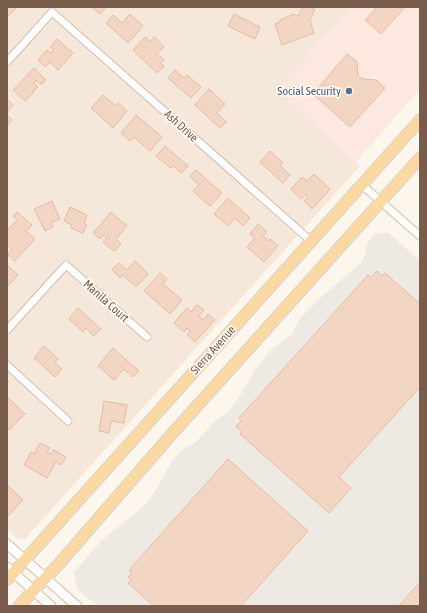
<svg xmlns="http://www.w3.org/2000/svg" width="427" height="613" font-family="'Asap Condensed',sans-serif">
<rect width="100%" height="100%" fill="#fdf6ec"/>
<path fill="#f5e8da" d="M7,7H352L277,89L360,166L25,539H18L7,529Z"/>
<path fill="#fde8e0" d="M352,7H420V89L356,162L277,89Z"/>
<path fill="#efe9e4" d="M389,233L420,261V606H98L92,601L87,598L77,588L74,572L102,540L145,505L154,493L174,458L185,448L196,442L214,422L229,411L237,400L256,369L263,360L272,349L291,335L301,317L321,297L360,264L366,254L367,243L375,234Z"/>
<path fill="#f3d5c3" stroke="#e6bba3" d="M7,7H17L8,16L7,15Z
M91,7H106L100,14Z
M303,7H310L315,10L310,20L314,33L282,45L275,24L280,22V20L294,14L298,16Z
M377,7H405L381,34L365,20Z
M130,14L143,26L128,43L106,23L113,15L122,23Z
M234,14L260,27L255,39L228,26Z
M145,37L150,41L154,37L164,47L157,54L164,60L161,63L164,66L157,73L133,50Z
M57,39L73,53L58,70L50,62L45,67L38,60L47,50L51,53L54,50L50,47Z
M347,54L357,62L358,75L363,79L376,80L385,88L350,127L313,94Z
M34,68L46,80L42,84L41,83L40,84L36,80L34,83L38,87L33,91L34,92L25,101L13,90Z
M175,70L184,78L187,75L201,87L191,98L168,78Z
M209,89L225,104L217,113L226,122L220,128L195,105Z
M103,95L116,106L118,103L127,111L113,128L91,108Z
M7,99L13,105L7,112Z
M7,115L12,120L7,126Z
M136,115L162,137L150,151L134,137L130,141L121,133Z
M165,146L188,166L182,173L173,166L171,168L156,156Z
M270,151L283,163L280,166L290,175L283,183L260,162Z
M196,170L222,193L210,206L193,191L199,185L190,176Z
M314,174L330,189L312,209L304,201L308,198L305,195L301,199L291,189L302,177L307,181Z
M228,198L250,218L243,226L235,218L228,226L214,214Z
M52,201L60,219L51,223L53,227L45,231L34,209Z
M70,207L87,215L84,223L87,225L83,233L71,228L72,225L64,221Z
M17,212L32,225L26,231L35,239L15,261L8,255L12,249L7,245V231L17,220L13,216Z
M111,212L127,226L116,239L121,244L114,251L103,242L107,238L103,235L100,239L93,233Z
M258,224L267,232L263,236L269,241L270,239L278,246L264,262L247,247L255,238L250,234Z
M135,261L148,274L136,287L123,275L120,278L112,270L119,263L127,270Z
M7,265L18,275L7,287Z
M377,271L382,276L385,273L420,304V387L339,477L351,488L329,513L240,434L242,432L236,426L241,421L239,418L368,275L371,277Z
M160,273L167,279L163,284L182,300L170,314L144,291Z
M197,305L204,310L199,316L203,320L208,314L215,320L195,342L187,335L190,331L187,328L184,332L174,323L187,308L191,312Z
M78,308L101,329L94,336L86,328L83,332L69,319Z
M44,346L58,359L55,362L62,369L55,377L34,358Z
M113,348L139,371L133,377L124,369L114,380L98,366Z
M7,397L25,414L9,430L7,428Z
M104,401L127,405L124,423L111,421L109,433L99,431Z
M40,443L50,448L47,452L51,454L54,450L66,457L61,465L56,462L47,478L24,465L31,452L34,454Z
M228,459L308,531L241,606H154L128,583L131,579L128,577L132,573L129,570Z
M7,485L23,500L8,516L7,515Z
M420,582V606H399Z"/>
<g fill="none" stroke-linecap="round" stroke-linejoin="round">
<g stroke="#d1beb0" stroke-width="9">
<path id="minor" d="M7,62L52,12L311,241
M362,185L420,236
M7,330L66,265L147,337
M7,365L68,421"/>
</g>
<g stroke="#d1beb0" stroke-width="11">
<path id="tertiary" d="M7,544L77,606
M7,567L51,606"/>
</g>
<g stroke="#dad1cd" stroke-width="13">
<path id="primary" d="M7,580L420,120
M19,606L58,565L171,435L420,158"/>
</g>
<use href="#minor" stroke="#fff" stroke-width="7"/>
<use href="#tertiary" stroke="#fff" stroke-width="9"/>
<use href="#primary" stroke="#fbd9a5" stroke-width="11"/>
</g>
<circle fill="#5c6f8a" stroke="#fffaf3" stroke-width="1.5" cx="349" cy="91" r="4"/>
<g text-anchor="middle" stroke-width="3.5" stroke-linejoin="round" paint-order="stroke">
<g font-size="12" fill="#4e5e75" stroke="#fffaf3" text-anchor="end">
<text x="341" y="95">Social Security</text>
</g>
<g font-size="12" fill="#7a5c4d" stroke="#fffaf3">
<text transform="translate(181 126) rotate(42)" y="4">Ash Drive</text>
<text transform="translate(106 301) rotate(42)" y="4">Manila Court</text>
<text transform="translate(213 350) rotate(-48)" y="4">Sierra Avenue</text>
</g>
</g>
<rect width="427" height="613" fill="none" stroke="#7a5c4d" stroke-width="16"/>
</svg>
